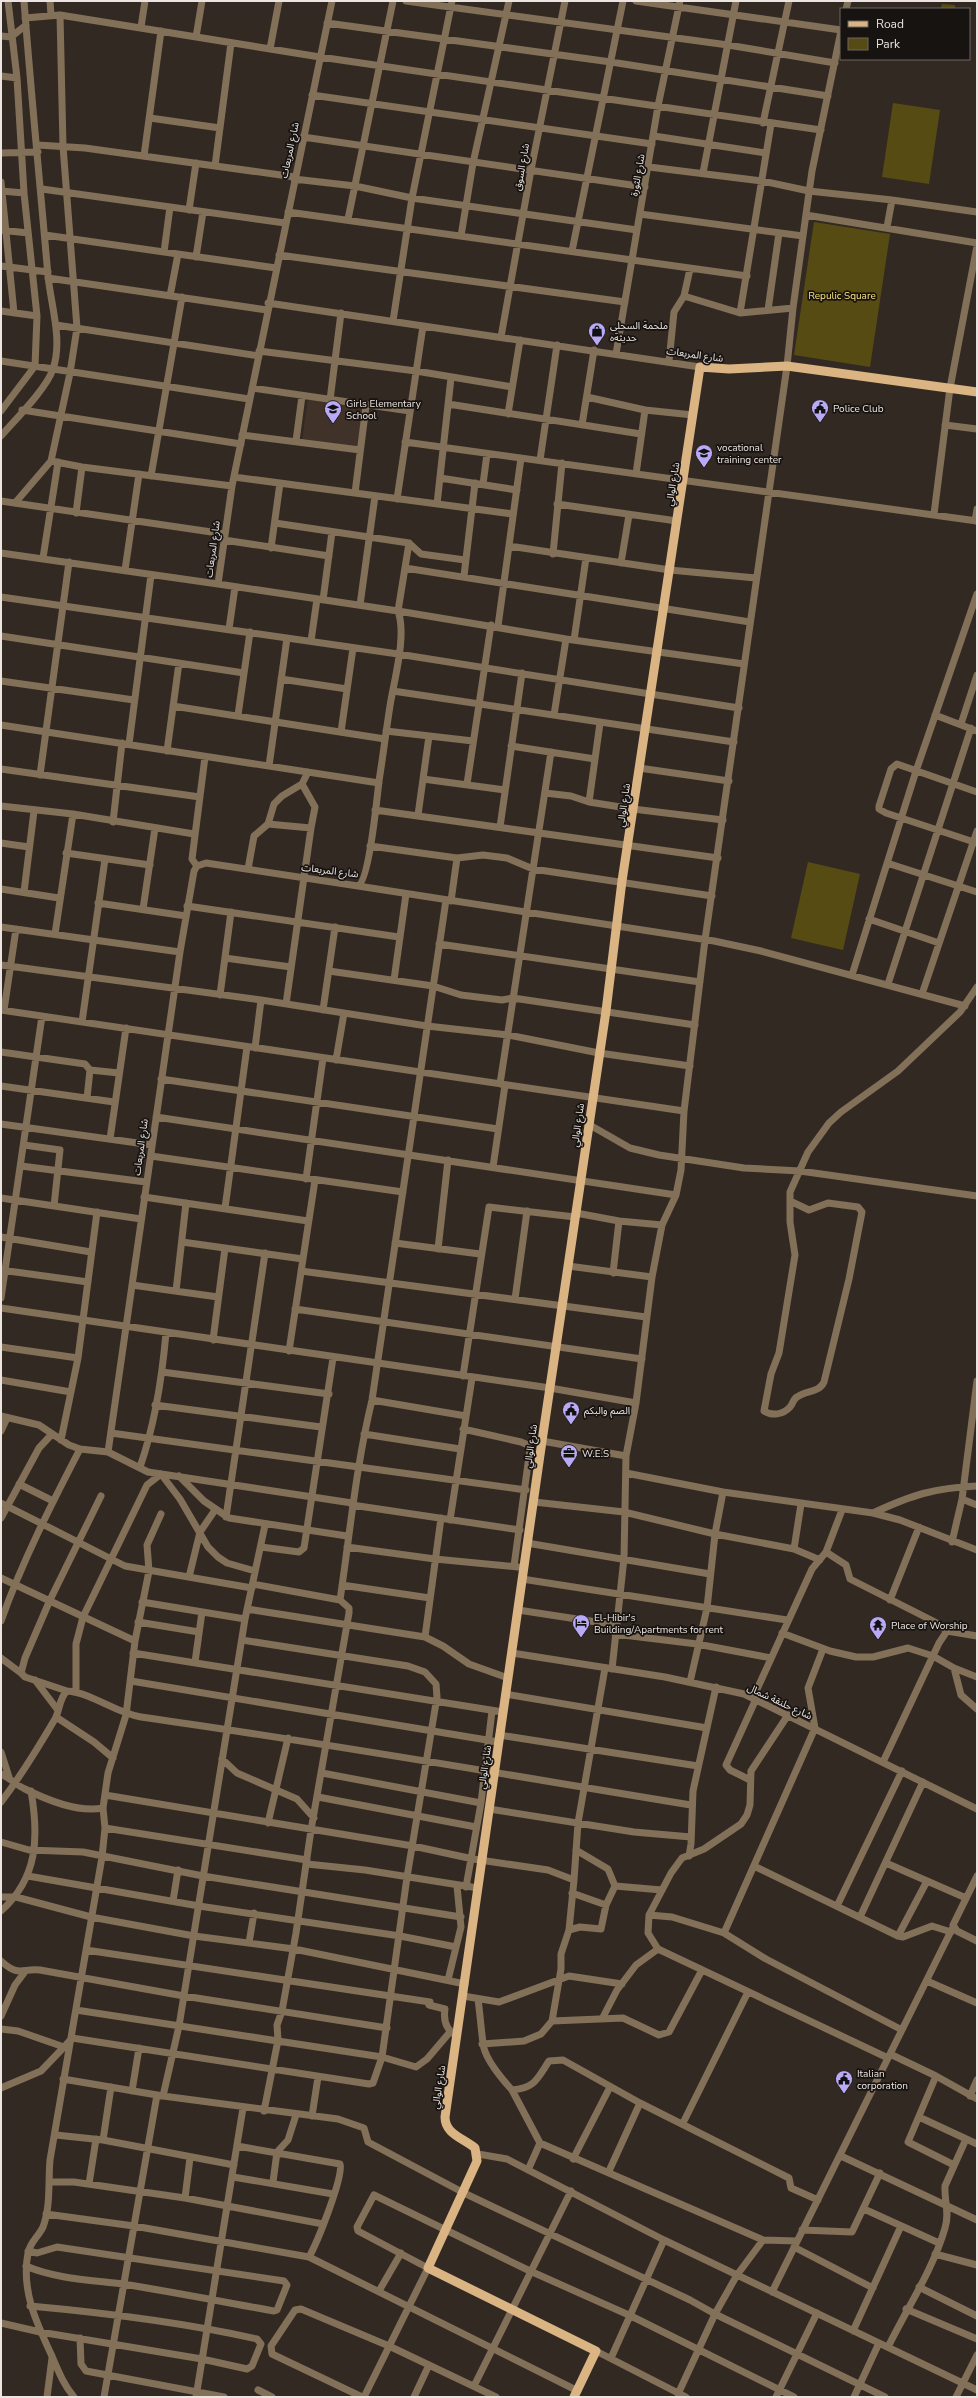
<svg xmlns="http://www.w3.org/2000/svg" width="978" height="2398" font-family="'Nunito Sans','Noto Sans Arabic',sans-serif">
<rect width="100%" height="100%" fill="#332923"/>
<path fill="#413229" d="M308,399L363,408L357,449L302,441Z"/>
<path fill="#574b14" d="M942,4L955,5V9H941Z
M893,103L940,110L929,184L882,177Z
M814,222L890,234L870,367L794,355Z
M808,862L860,874L843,950L791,938Z"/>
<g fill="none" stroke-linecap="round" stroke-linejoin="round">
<path stroke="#837059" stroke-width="7" d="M50,1L51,15
M406,1L728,45L835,63
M636,1L841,30
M846,9L848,1
M25,18L60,15L320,57L821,130
M327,23L611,62L828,96
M141,27L145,1
M1,36L11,37L26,25
M196,37L202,1
M270,49L279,1
M1,76L17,78
M312,95L652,144
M150,118L220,128
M763,123L789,1
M654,136L766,153
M303,137L645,187
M38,145L85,148L295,177
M1,153L38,152
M144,156L161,31
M215,166L231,43
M649,167L762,181L809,191L892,200L977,212
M703,173L736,1
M294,179L355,186L412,198L637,230
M1,182L14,313
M42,189L285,223
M1,191L24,193
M189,210L196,163
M288,212L747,276
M640,214L803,236
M806,215L977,243
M348,219L393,1
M887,227L892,200
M1,230L28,233
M45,235L276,268
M461,236L473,163L509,1
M572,251L623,1
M164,252L170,207
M279,255L625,302
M196,257L203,212
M1,266L48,272
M48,278L267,310
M170,296L178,254
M684,296L740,313L793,308
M268,303L700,367
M768,310L779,233
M1,311L37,316
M740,313L771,124
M393,321L412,198L452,1
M56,325L259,356
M501,337L531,170L565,1
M259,351L416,371L512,387
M616,354L658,106L680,1
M1,361L249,399
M669,361L674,312L684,296L690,269
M252,388L410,411
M587,397L645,410L693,415
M330,400L341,313
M448,404L641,434
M22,410L241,444
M1,411L35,366L37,316L24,193L17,78L8,1
M508,414L520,340
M582,425L594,350
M945,425L977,429
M242,435L360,450
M1,436C15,420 47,388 53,369C63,340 51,306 48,276C40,184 31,93 24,1
M296,441L302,396
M405,442L977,521
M540,460L557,345
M51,461L82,467L232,486
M636,474L645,410
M151,476L182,297
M234,477L513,514
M440,478L517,490
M483,484L487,454
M355,493L366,406
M397,499L423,326
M1,501L225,534
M15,503L51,461L70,373L77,328L63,146L60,15
M437,504L451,378
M557,504L677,521
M76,513L82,467
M934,514L950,388L977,246
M975,521L977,509
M275,523L409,543L421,554L465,560
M224,540L329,556
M409,543L398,611L566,639L744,664
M509,546L670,570L756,578
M271,548L280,483
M1,553L218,584
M553,554L562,463
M43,558L58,462
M621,563L629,515
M405,568L750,622
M125,570L139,474
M464,576L475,483
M1,597L398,654L739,708
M323,600L332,532
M360,605L375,496
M498,626L521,458
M229,629L235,587
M1,636L244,673
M574,640L586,558
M311,641L317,599
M281,679L347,689
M1,681L134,700
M393,691L734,742
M173,706L385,739
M238,715L250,632
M554,715L566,639
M935,715L977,731
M961,724L977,675
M1,725L379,783
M386,731L473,741
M341,732L353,648
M129,744L151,575
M511,746L595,759
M167,751L179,663
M269,766L287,638
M639,768L729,781
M1,769L200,797
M40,775L69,562
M423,779L505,790
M467,784L491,625
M977,792L897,764L891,769L879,806V809L886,813L977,843
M545,793L571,796L589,802L633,809L723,820
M589,802L600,723
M1,806L73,814L194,834
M375,810L718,858
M418,815L429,736
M113,822L122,743
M268,824L311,828L315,807L302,784
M500,827L522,673
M1,843L29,847
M370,846L457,858L483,855L507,858L533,869L712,896
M66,853L150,865
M887,863L977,892
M197,866L192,859L205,757
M248,869L254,836L268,824L274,804L282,796L302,784L308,772
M358,886L714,941L761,951L965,1006
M1,889L59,898
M24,892L34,811
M451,901L457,858
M98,903L186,916
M187,906L399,937
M143,909L155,828
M869,919L939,943
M1,927L180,952
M55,934L73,814
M439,944L700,982
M225,958L291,967
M1,965L261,1000L427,1026L508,1035L599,1053L690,1066
M329,971L433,986L461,995L502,1000L513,998L695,1025
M852,975L916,771L977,594
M394,980L406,894
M888,984L971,728
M922,994L977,831
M220,995L231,912
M286,1004L311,828
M1,1010L684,1111
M4,1010L16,929
M323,1010L335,927
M82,1022L105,859
M255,1048L261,1000
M1,1052L85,1064L90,1070L87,1098
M336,1060L344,1013
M90,1070L119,1073
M161,1079L498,1129
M500,1084L551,752
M1,1086L114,1102
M156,1117L676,1195
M1,1124L152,1145
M588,1124L630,1148L659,1155L744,1168L800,1171L977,1196
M110,1139L126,1028
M24,1145L60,1150L54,1206
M151,1156L403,1192
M21,1166L146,1182
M493,1167L505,1085
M306,1179L323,1058
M144,1197L308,1221
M1,1198L141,1219
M790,1201L809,1210L828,1203L858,1207L862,1212L849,1279L824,1382C819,1393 806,1390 797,1397C793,1399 793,1404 790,1407C783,1415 772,1416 764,1411L771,1374L779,1353L795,1255L790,1222V1192L808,1152L829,1123L841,1112L898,1071L960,1012L977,987
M225,1208L247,1047
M576,1213L619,1221L662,1225
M1,1237L91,1252
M182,1242L303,1259
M395,1243L480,1254
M438,1249L448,1160
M568,1266L652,1277
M1,1270L88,1282
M301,1271L646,1317
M613,1273L619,1221
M132,1285L218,1297
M176,1291L186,1203
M1,1298L42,1016
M515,1299L527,1211
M1,1308L550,1388L636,1403
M295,1309L642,1359
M213,1340L225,1248
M1,1347L78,1358
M289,1351L315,1180
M162,1372L329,1394
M463,1376L489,1207L575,1217
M1,1380L71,1392
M372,1400L466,1416
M155,1405L321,1427
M1,1416L39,1425L69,1445L80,1449L108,1452L148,1472L352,1503
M463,1429L521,1442L528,1445L530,1449L514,1566
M1,1431L7,1418
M111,1433L526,1490
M364,1434L460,1449
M61,1440L78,1358L97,1212
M542,1441L626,1456
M108,1452L180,952L194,871L197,866L206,863L358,886C369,881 377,798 379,781C383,756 386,731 390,706C394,680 407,636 398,611L218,584L232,486L332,1
M140,1467C155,1424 162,1378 166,1333
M626,1473L723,1492L873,1513L900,1520L977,1550
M161,1474L180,1499L208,1547L218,1557L227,1563L255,1571
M179,1476L204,1501L229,1518L347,1536
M19,1484L53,1501
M962,1499L977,1505
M534,1502L624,1512L715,1534L794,1549L820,1560
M1,1503L125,1566L252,1588
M352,1505L520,1530
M873,1513C912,1495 933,1488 977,1486
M226,1517L265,1253
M1,1518L39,1448L52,1434
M450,1520L472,1378
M952,1542L962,1499L977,1381
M527,1543L710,1574
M261,1547L299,1552L304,1548L333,1358
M347,1547L435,1559L518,1567
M794,1549L801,1504
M826,1552L846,1565L850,1579L937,1623L947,1631L977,1636
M189,1577L200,1532L215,1510
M1,1578L135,1641L126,1715L108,1773L103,1808C78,1813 47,1800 25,1789C16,1785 10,1778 1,1774
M522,1579L787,1620
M253,1584L340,1600L349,1608V1613L311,1830L296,1933L282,2011L277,2025L278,2040L264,2111
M342,1585L430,1598
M340,1600C350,1533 356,1466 372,1400L446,900
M890,1600L919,1527
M142,1602L245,1619
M247,1609L425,1637L443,1646L469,1664L508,1678
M518,1610L616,1625
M1,1621C22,1562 51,1505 80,1449
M138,1622L199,1632
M782,1633L830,1651L856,1657H873L908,1648L933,1656L954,1668L977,1677
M615,1634L697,1644L771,1658
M425,1637L441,1518
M135,1641L149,1571L147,1545L161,1514
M133,1653L503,1712
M512,1653L665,1677L744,1694L977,1809
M1,1658L21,1673
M195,1662L202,1612
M954,1668L961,1695L977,1709
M612,1669L624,1558L626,1456L636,1403L652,1277L662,1225L676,1195L681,1170L684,1111L705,940L787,366L793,308L812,171L841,31
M35,1680L57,1709
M131,1681L499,1742
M690,1682L707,1608L715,1534L723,1492
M67,1691L25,1677L21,1673L25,1658L50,1600L101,1496
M76,1692V1644L83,1617L147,1485L161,1474
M505,1694L707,1728
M753,1698L812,1569L826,1552L842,1510
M788,1715L751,1771L750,1805L747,1815L741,1824L704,1849L682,1858L671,1873L649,1915L648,1933L658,1949L888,2058
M56,1717L94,1742L113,1758
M499,1735L698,1766
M1,1752L9,1777
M222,1759L237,1773L297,1799L314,1818
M883,1762L939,1643L947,1631
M322,1773L481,1803
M750,1780L730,1770L726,1765L756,1699
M105,1795L413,1846L473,1859L548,1870L574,1880L569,1930L561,1954V1969L552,2021
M318,1797L476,1827
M1,1802C21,1776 38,1748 55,1719C60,1710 59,1698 67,1691C93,1693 115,1713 141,1717C325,1743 508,1775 691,1805
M489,1809L634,1832L691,1837
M268,1823L288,1738
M105,1828L307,1860
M1,1842L29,1850L83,1852L203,1876L461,1917
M689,1856L691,1844L693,1791L716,1687
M886,1863L966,1898
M307,1864L365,1870L478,1888
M754,1866L898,1936L903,1937L932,1926L951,1932
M28,1876L199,1906L400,1936L456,1947
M977,1876L953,1925L957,1931L977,1941
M574,1880L578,1823L605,1668
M615,1886L662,1890
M466,1887L481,1803L492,1711
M572,1893L606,1905
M1,1897H16L91,1917L194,1936L294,1949L465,1984
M173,1901L178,1870
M837,1906L902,1771
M1,1911C38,1878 39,1837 31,1791
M649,1915L672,1917L724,1933L766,1959L902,2030
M860,1917L923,1782
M569,1930L580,1927L601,1929L606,1905L615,1886L608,1869L576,1850
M724,1933L815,1728L808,1688L823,1649
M898,1936L927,1881
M249,1943L254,1913
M86,1950L430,2002L429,2005L445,2009C443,2021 446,2030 457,2036
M1,1961C20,1978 21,1968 40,1970L184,1996L387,2028
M448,1980L461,1927L457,1886
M927,1981L977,2003
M463,1996L499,2002L569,1976L622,1984
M478,1999C480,2014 481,2028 483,2043C484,2058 502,2079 512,2090C535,2088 537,2079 549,2061L563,2060L640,2103L789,2178L791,2188L818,2200
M76,2010L382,2057L416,2067L427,2059L450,2032
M1,2016L15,1985L24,1973
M602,2019L617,1990L636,1965L658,1949
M1,2029L18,2031L64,2047L72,2038
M72,2038L369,2084L373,2083L382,2057L407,1877L437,1697L436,1684L425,1672L408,1666L242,1640
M482,2044L524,2041L541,2034L552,2021L623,2018L659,2035L669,2032L702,1970
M890,2054L936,2076L977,2099
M936,2076L908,2142L954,2165
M63,2079L163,2096L338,2119L364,2128L368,2142L464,2193L690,2300L715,2314L885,2397
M1,2088L41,2071L64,2047
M512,2090L540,2143L763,2240L797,2241
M132,2091L139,2048
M163,2096L179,2026L245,1619L265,1525
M970,2096L977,2080
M312,2116L318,2077
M919,2117L977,2144
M683,2123L748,1992
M56,2135L103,2140L234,2165
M103,2140L111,2087
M237,2146L340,2164C344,2176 317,2243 309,2257
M478,2154L507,2159L664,2240L977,2390
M841,2156L977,2220
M573,2159L610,2087
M528,2170L540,2143
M609,2171L640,2103
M233,2177L333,2194
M49,2182H74L185,2198L323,2224
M273,2182L277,2152L288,2140L296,2115
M89,2184L96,2139
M185,2198L190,2158
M864,2209L939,2243
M46,2214L134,2226L309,2257L578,2391
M802,2230L852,2232L880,2173
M794,2247L873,2288
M935,2254L977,2265
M26,2266C56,2279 91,2280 123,2284C173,2292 224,2302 274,2311L277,2310L287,2285L284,2281L57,2247L37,2253L28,2251
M919,2287L977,2316
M379,2291L401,2253
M772,2292L953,1927
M906,2309L977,2339
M1,2323L40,2332L202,2359L247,2369L252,2366L261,2344L257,2339C182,2322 107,2313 30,2306
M853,2331L901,2226
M80,2338L81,2364L86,2371L224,2397
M888,2347C907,2308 933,2270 945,2228C950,2213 944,2201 945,2186L966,2139
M596,2351L686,2397
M611,2358L664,2240
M474,2386L571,2191
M258,2390L272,2397
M678,2394L715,2314L737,2275L763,2240
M47,2397L52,2358
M74,2397C63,2384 58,2370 51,2354C36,2322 21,2290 28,2253C30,2242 39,2236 43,2227C51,2205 48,2182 50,2160L102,1857L105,1828L103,1808
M104,2397L157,2095
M196,2397L243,2108
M362,2397L272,2354L271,2346L295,2310L301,2309L389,2346L496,2397
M364,2397L428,2268L358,2231L357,2227L374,2195L530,2271L631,2316L794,2397
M414,2397L429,2365
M776,2397L817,2313
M854,2397L879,2343
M956,2397L977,2355"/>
<path stroke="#dbb483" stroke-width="9" d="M574,2397L596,2351L428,2268L477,2161L475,2148C463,2138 445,2134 445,2117L542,1441L606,1011L622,881L700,367L729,369L787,366L977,392"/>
</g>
<defs>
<g id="shop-pin" transform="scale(0.9)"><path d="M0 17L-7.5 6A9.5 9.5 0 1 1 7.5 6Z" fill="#baaaf6" stroke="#171310"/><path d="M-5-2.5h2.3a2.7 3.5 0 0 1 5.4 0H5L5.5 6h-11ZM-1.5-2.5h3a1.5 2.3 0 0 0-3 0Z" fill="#111"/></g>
<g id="civic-pin" transform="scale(0.9)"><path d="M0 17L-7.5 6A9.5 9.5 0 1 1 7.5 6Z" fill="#baaaf6" stroke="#171310"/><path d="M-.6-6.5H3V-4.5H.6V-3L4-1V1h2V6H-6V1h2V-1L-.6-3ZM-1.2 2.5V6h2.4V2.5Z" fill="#111"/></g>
<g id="school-pin" transform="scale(0.9)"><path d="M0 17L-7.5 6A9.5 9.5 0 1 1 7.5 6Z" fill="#baaaf6" stroke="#171310"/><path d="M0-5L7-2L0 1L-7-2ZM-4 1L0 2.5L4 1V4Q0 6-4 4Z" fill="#111"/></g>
<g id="office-pin" transform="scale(0.9)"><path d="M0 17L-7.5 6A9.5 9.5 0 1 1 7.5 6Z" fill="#baaaf6" stroke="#171310"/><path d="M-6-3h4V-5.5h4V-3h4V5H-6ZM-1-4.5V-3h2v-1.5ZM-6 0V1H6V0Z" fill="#111"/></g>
<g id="hotel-pin" transform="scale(0.9)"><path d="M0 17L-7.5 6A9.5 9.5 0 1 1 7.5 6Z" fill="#baaaf6" stroke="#171310"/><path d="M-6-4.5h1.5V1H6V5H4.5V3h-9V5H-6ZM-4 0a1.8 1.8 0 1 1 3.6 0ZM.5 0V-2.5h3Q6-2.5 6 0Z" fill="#111"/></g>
<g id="temple-pin" transform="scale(0.9)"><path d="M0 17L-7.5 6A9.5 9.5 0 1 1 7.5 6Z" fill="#baaaf6" stroke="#171310"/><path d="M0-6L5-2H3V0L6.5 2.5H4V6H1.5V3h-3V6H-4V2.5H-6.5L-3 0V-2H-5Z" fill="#111"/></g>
</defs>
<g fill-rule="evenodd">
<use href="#shop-pin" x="597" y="331"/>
<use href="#civic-pin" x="820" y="408"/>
<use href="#school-pin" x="333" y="409"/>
<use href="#school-pin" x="704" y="453"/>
<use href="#civic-pin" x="571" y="1410"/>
<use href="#office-pin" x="569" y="1453"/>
<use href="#hotel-pin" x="581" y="1623"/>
<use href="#temple-pin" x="878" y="1625"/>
<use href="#civic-pin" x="844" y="2079"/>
</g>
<g text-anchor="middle" stroke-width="3.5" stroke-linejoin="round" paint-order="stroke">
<g font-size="10" fill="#ebe4e1" stroke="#171310">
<text transform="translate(289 150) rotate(-78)" y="4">شارع المربعات</text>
<text transform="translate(521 167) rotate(-80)" y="4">شارع السوق</text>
<text transform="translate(637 175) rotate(-80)" y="4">شارع الثورة</text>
<text transform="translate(695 354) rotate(8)" y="4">شارع المربعات</text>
<text transform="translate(672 484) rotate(-81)" y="4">شارع الوالي</text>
<text transform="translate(212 549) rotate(-82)" y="4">شارع المربعات</text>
<text transform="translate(623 805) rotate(-82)" y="4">شارع الوالي</text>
<text transform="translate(330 870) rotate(7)" y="4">شارع المربعات</text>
<text transform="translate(577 1125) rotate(-82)" y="4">شارع الوالي</text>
<text transform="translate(140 1147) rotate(-82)" y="4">شارع المربعات</text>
<text transform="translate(530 1446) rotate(-82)" y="4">شارع الوالي</text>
<text transform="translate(780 1701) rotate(25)" y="4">شارع حلنقة شمال</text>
<text transform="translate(484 1767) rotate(-82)" y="4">شارع الوالي</text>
<text transform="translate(438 2087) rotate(-81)" y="4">شارع الوالي</text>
</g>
<g font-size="10" fill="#fae27f" stroke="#171310">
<text x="842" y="299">Repulic Square</text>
</g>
<g font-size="10" fill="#ebe4e1" stroke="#171310" text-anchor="start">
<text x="610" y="329">ملحمة السحلى<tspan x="610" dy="12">حديثةه</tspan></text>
<text x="346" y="407">Girls Elementary<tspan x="346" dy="12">School</tspan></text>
<text x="833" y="412">Police Club</text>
<text x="717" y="451">vocational<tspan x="717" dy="12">training center</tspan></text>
<text x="584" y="1414">الصم والبكم</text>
<text x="582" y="1457">W.E.S</text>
<text x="594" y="1621">El-Hibir's<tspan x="594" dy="12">Building/Apartments for rent</tspan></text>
<text x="891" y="1629">Place of Worship</text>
<text x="857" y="2077">Italian<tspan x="857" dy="12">corporation</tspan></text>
</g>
</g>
<rect width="978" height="2398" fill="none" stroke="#ebe4e1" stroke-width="4"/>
<rect x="840" y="8" width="130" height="52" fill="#171310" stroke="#6c6764"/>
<rect x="848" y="21" width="20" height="6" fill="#dbb483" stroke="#6c6764"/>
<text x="876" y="28" font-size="12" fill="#ebe4e1">Road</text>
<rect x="848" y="38" width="20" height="12" fill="#574b14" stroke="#6c6764"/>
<text x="876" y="48" font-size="12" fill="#ebe4e1">Park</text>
</svg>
